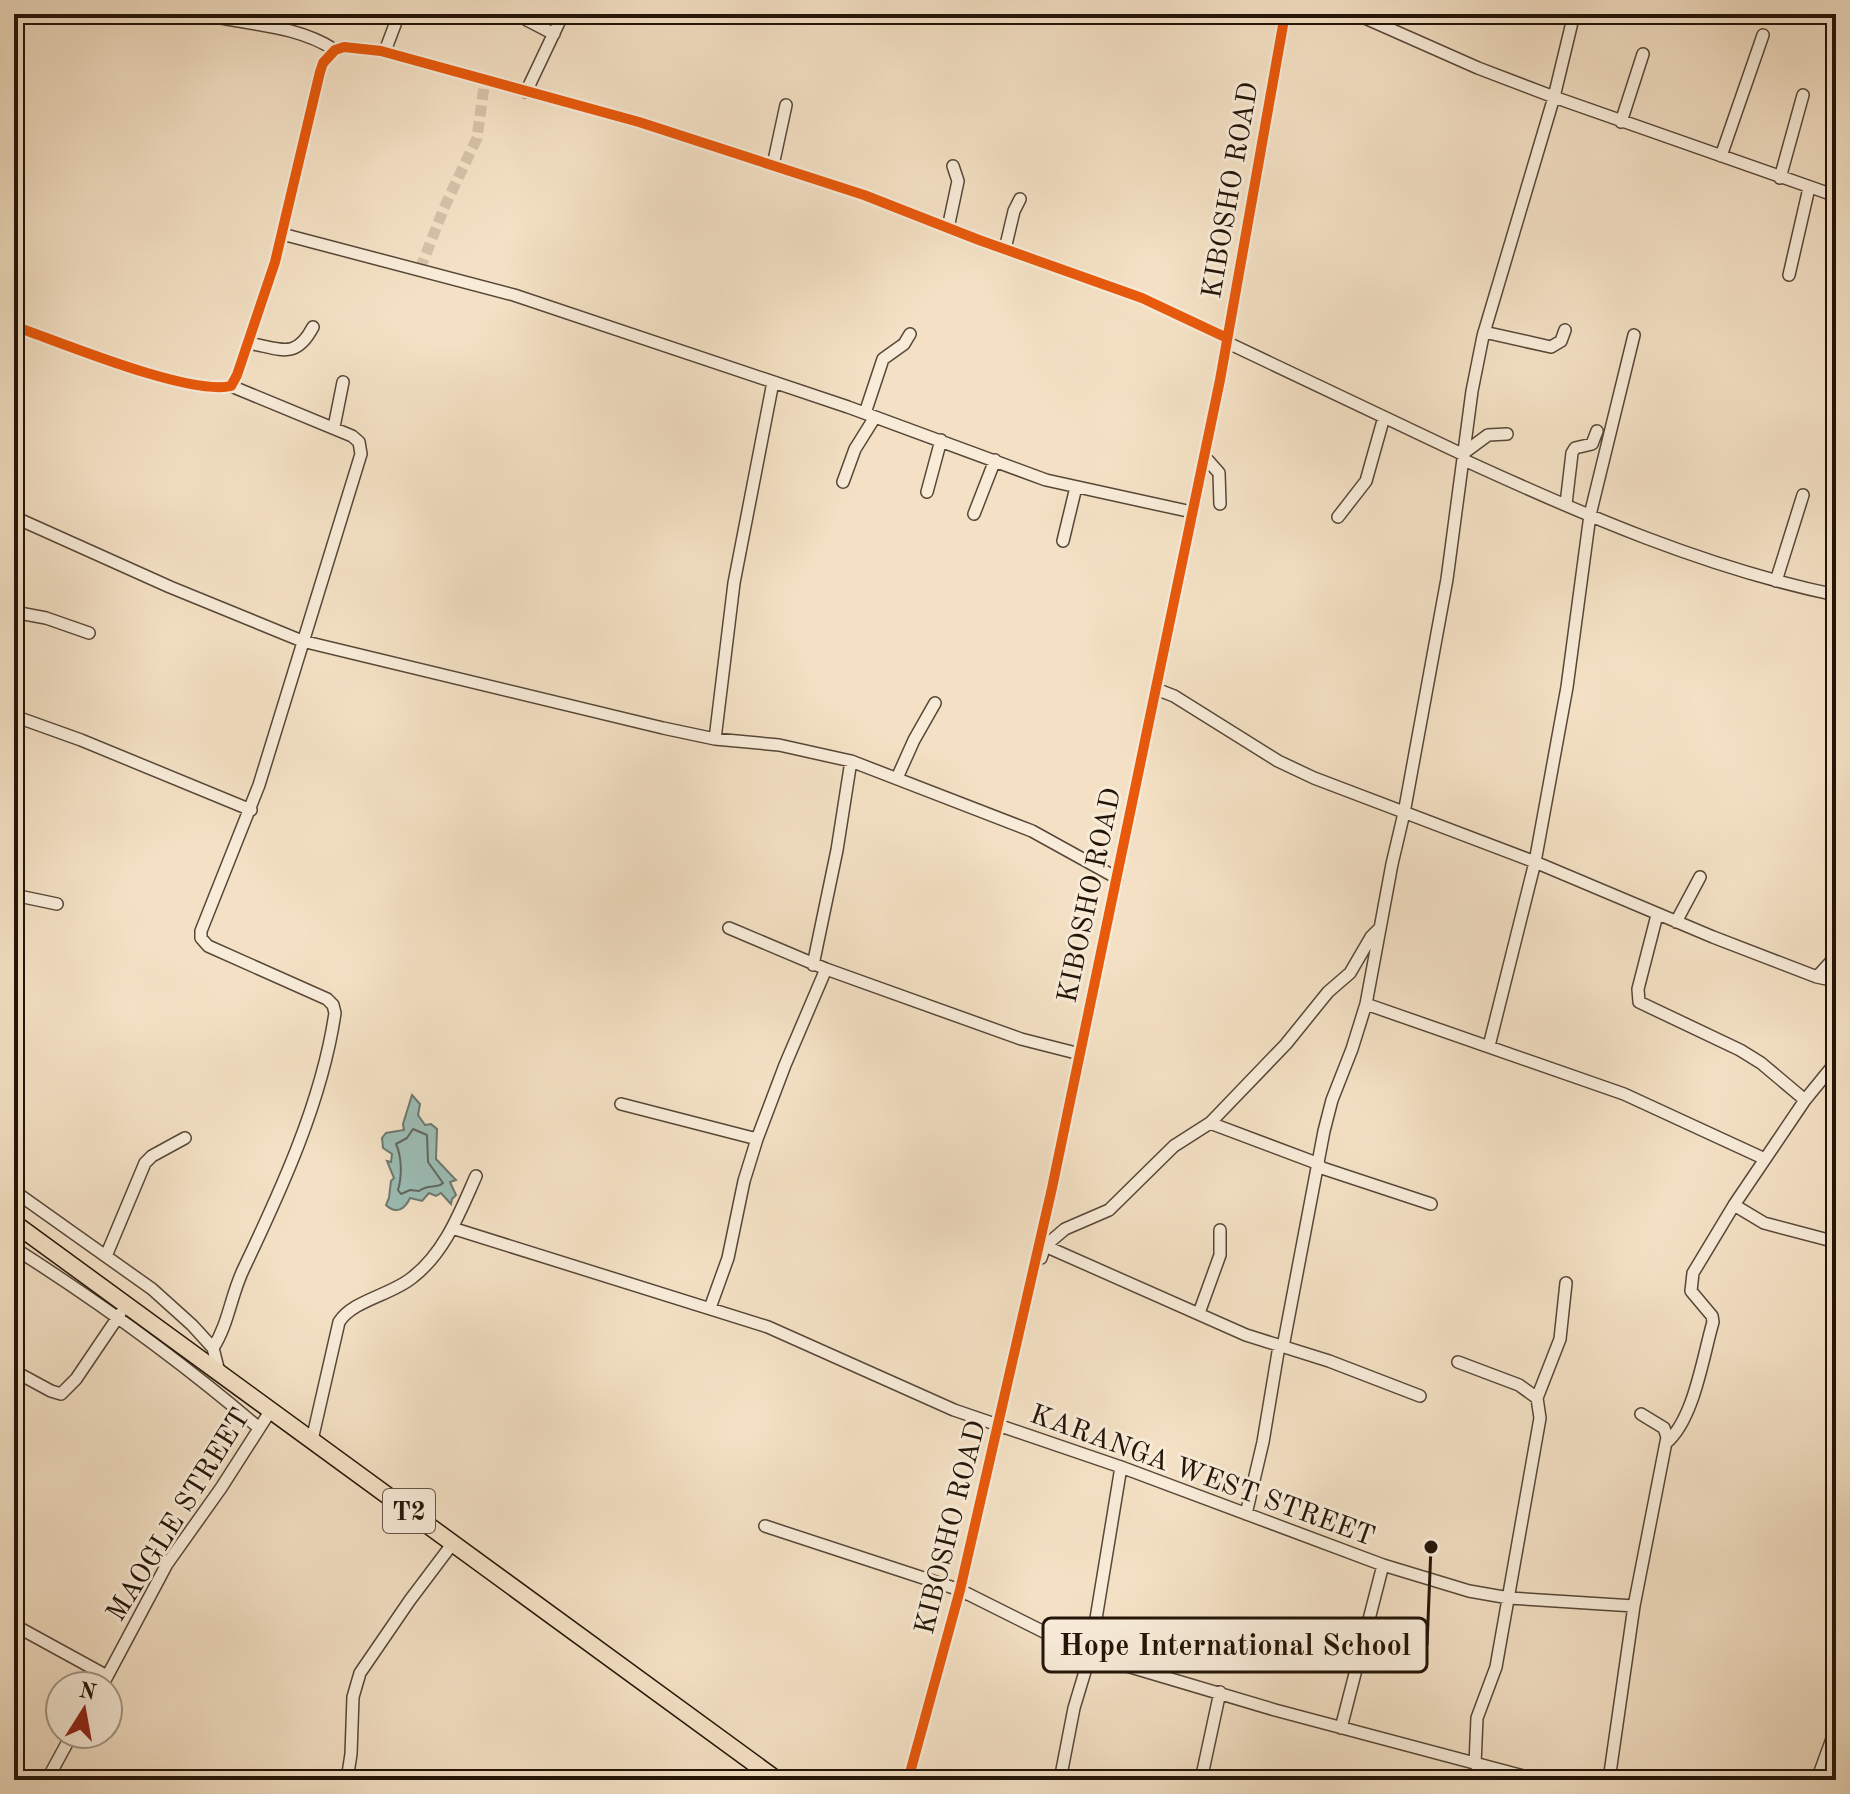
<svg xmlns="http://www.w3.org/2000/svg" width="1850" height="1794" font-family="'Old Standard TT',serif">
<rect width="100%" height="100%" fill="#f4e1c5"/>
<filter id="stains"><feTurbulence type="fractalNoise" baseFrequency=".0025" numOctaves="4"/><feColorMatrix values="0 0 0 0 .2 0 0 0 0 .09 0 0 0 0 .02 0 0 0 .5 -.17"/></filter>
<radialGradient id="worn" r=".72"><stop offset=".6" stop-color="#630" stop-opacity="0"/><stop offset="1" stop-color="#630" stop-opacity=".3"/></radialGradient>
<path fill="#9cbdb5" stroke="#6c7970" stroke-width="2" d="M412,1095L420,1104L418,1115L425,1125L431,1124L437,1129L436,1159L456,1180L450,1182L456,1195L452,1199L451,1204L441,1193L436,1196L429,1193L422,1201L410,1198C405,1209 396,1215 386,1205L389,1198L391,1181L394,1178L387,1161L391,1162L392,1154L383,1148L382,1138L386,1133L404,1130L403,1124Z"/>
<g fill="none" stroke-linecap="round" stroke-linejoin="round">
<path stroke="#60685e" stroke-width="2" d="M413,1129L427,1135L428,1162L443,1183C437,1189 428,1184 419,1191L410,1190L401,1194L398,1190C402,1177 402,1157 396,1144L407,1138Z"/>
<path stroke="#d5c2a9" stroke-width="11" stroke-dasharray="11 5.5" stroke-linecap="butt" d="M420,269L444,208L477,138L485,79"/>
<g stroke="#574737" stroke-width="14">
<path id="minor" d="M201,14C246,25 295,24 335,50
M521,14L527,20L554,34
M1356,14L1478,68L1554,97L1836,196
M14,25V42
M385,51L399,14
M14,69V146
M526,92L563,14
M1621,122L1643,54
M1721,156L1763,35
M773,165L786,105
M1780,178L1803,95
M948,228L958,181L953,166
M282,234L514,295L848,407L1046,480L1192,512
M1005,249L1014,211L1020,199
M1789,275L1809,188
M14,326C60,342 189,396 231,386L237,375L275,262L320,72L323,63L335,50L344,47L381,51L639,122L864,195L979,240L1142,298L1227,338
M1484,332L1551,347L1561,341L1565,330
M1226,342L1464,455
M248,343C280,348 295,361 313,327
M865,413L883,359L904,344L910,334
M334,427L343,382
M1465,452L1488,435L1507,434
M1204,456L1219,473L1220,504
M1464,460C1584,515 1706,568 1836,595
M843,482L855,449L875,417
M927,492L941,440
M1566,504L1572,453L1575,448L1592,444L1597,431
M974,514L995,460
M14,517L170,587L302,641L663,728L715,739L779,745L851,761L1032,831L1117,878
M1338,517L1366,481L1384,417
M1063,541L1076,487
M1776,581L1803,495
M14,612L46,618L89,633
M1156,689L1174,696L1278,761L1314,778L1535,862L1713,937L1817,977L1836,981
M14,716L81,740L251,810
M715,739L734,583L773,382
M897,778L914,740L935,703
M14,895L57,904
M1657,915L1638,989L1639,1002L1740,1050L1761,1063L1805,1100
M1676,922L1700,877
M729,928L826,969L1021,1039L1080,1054
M813,965L837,850L851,761
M1817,977L1836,956
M1366,1004L1624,1094L1765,1159
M1489,1046L1535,862L1567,687L1590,515L1634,335
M621,1104L757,1139
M1210,1123L1319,1164
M1319,1167L1431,1204
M14,1191L152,1289L192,1325L213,1348L219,1372
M1734,1205L1764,1223L1836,1242
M452,1228L768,1327L954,1410L1121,1467L1383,1565L1469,1591L1509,1598L1634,1606
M1045,1246L1065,1229L1109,1210L1174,1146L1210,1123L1286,1044L1328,992L1350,973L1371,937L1380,928
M14,1248C99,1302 182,1362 259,1428
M106,1256L145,1163L152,1156L185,1138
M1041,1258L1045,1246L1246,1335L1329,1361L1420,1396
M710,1308L728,1258L744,1181L757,1139L785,1065L826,969
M1199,1313L1220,1255V1230
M1283,1347L1324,1131L1332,1100L1352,1049L1366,1004L1392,864L1404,813L1447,579L1472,391L1483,336L1554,97L1574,14
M213,1348C229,1323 231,1294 244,1268C282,1188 322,1101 335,1013L333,1005L327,999L208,946L201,938V931L259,785L361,454L359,442L352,436L231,386
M1458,1362L1519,1385L1537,1398L1540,1418L1496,1667L1477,1718L1475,1764
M14,1371L51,1391L61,1394L76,1379L120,1314
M1537,1398L1560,1339L1566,1283
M312,1440L339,1322C353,1300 392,1295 413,1277C445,1252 460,1212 476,1176
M1666,1443C1694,1420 1703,1356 1713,1322L1712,1316L1691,1291L1693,1273L1734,1205L1805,1100L1836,1062
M1121,1467L1090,1655L1275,1710L1538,1780
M1246,1514L1263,1442L1279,1346
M765,1526L960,1590L1090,1655L1074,1708L1060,1780
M14,1625L107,1676
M102,1686L167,1564L221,1488L271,1410
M1341,1728L1383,1565
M47,1780L72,1734
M347,1780L351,1754L353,1697L360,1673L410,1600L453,1543
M908,1780L960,1590L1052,1188L1220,380L1285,14
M1201,1780L1220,1692
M1476,1780L1500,1771
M1609,1780L1634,1606L1667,1437L1664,1428L1641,1414
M1817,1780L1836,1728"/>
</g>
<g stroke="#231408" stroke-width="19">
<path id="highway" d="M14,1223L777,1780"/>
</g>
<use href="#minor" stroke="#f8ecd9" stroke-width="11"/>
<use href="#highway" stroke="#f4e1c5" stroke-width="16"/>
<g stroke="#f8ecd9" stroke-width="15">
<path id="cycleway" d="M14,326C60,342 189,396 231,386L237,375L275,262L320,72L323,63L335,50L344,47L381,51L639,122L864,195L979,240L1142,298L1227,338
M908,1780L960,1590L1052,1188L1220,380L1285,14"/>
</g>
<use href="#cycleway" stroke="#e8590c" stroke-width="10"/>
</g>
<g text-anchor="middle" stroke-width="6" stroke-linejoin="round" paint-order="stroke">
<rect fill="#f8ecd9" stroke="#635547" stroke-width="2" x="383" y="1489" width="52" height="44" rx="6"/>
<g font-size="26" font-weight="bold" fill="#231408">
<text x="409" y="1520">T2</text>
</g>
<g font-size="28" fill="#231408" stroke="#f8ecd9">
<text transform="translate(1229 190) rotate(-80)" y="10">KIBOSHO ROAD</text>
<text transform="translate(1088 895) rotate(-78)" y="10">KIBOSHO ROAD</text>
<text transform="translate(1203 1474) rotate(20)" y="10">KARANGA WEST STREET</text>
<text transform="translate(177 1514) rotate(-58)" y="10">MAOGLE STREET</text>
<text transform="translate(949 1527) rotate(-76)" y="10">KIBOSHO ROAD</text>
</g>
</g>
<path fill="none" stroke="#231408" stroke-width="3" d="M1431 1547L1427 1645"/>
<circle fill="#231408" stroke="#f8ecd9" stroke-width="3" cx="1431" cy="1547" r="8"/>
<rect fill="#f8ecd9" stroke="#231408" stroke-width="3" x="1043" y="1618" width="384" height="54" rx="8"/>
<g font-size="30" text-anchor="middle" font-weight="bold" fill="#231408">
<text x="1235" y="1655">Hope International School</text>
</g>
<rect width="1850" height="1794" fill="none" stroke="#f4e1c5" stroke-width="48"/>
<rect x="16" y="16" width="1818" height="1762" fill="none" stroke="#231408" stroke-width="4"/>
<rect x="24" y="24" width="1802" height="1746" fill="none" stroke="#231408" stroke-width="2"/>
<g transform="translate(84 1710) rotate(11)"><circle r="38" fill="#f8ecd9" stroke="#a39685" stroke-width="2"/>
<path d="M0-6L14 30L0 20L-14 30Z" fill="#8f2418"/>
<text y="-12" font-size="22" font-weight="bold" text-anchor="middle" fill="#231408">N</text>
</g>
<rect width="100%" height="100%" filter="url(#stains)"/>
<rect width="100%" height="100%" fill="url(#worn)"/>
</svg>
